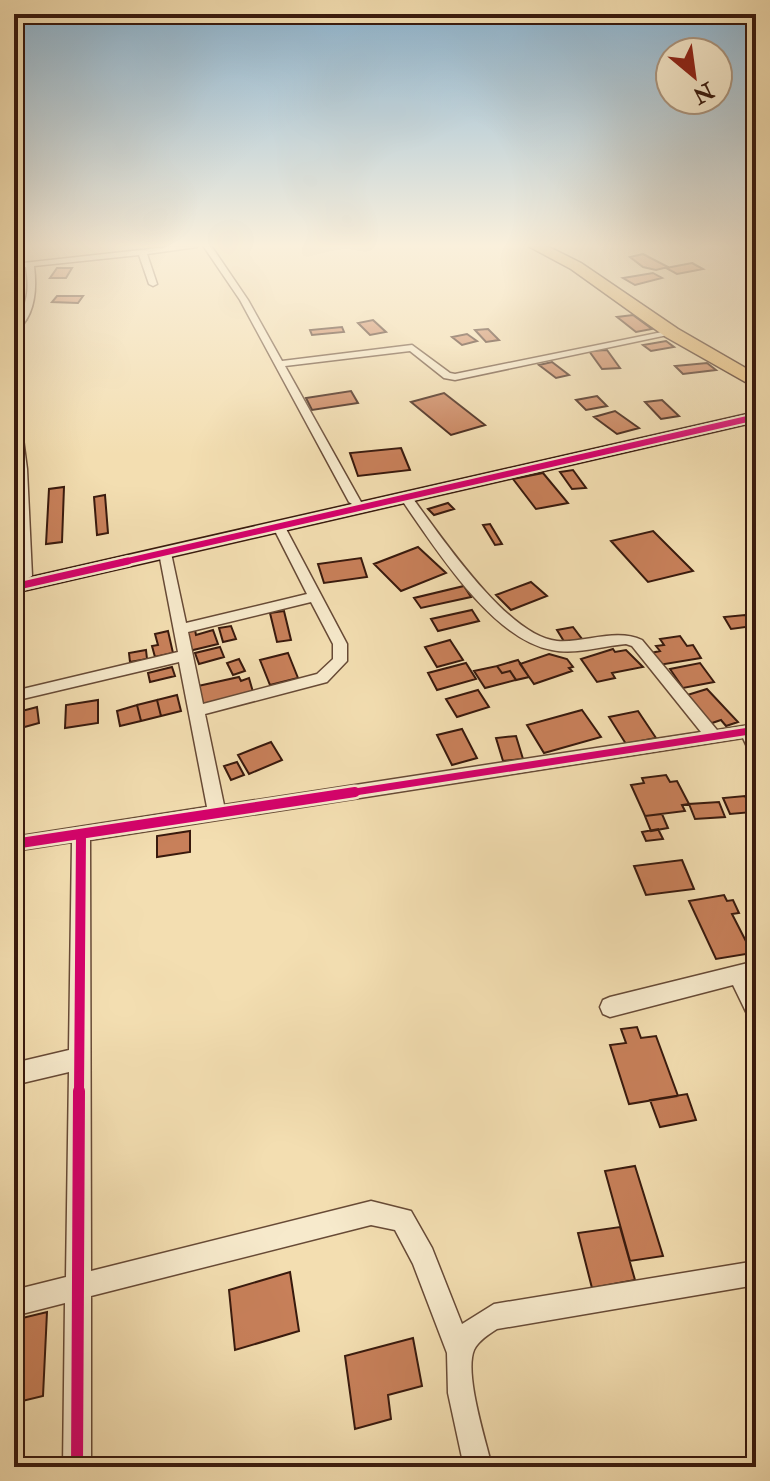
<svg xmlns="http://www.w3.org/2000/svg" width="770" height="1481" font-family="'IM FELL Double Pica',serif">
<rect width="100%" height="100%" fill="#f3deb1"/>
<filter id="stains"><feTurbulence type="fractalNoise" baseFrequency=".0025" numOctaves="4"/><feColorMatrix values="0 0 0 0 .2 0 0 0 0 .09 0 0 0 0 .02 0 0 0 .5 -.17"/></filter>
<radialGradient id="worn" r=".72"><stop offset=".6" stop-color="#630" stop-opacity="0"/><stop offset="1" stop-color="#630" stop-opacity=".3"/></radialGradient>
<path fill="#c8805a" stroke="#38190d" stroke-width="2" d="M643,254L668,267L656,270L643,267L630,257Z
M692,263L703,269L677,274L666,268Z
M57,268H72L66,278H50Z
M653,273L662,278L635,285L623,278Z
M57,296H83L78,303L52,302Z
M633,315L652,329L636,332L617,317Z
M373,320L386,332L370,335L358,323Z
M342,327L344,332L312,335L310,330Z
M488,329L499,340L486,342L475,330Z
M467,334L477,341L462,345L452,337Z
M666,341L674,347L651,351L643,345Z
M607,350L620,368L602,369L589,351Z
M552,362L569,375L556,378L539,365Z
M707,363L716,370L683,374L675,366Z
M351,391L358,403L312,410L306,398Z
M444,393L485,425L451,435L411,402Z
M597,396L607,406L586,410L576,400Z
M662,400L679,416L661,419L645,402Z
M615,411L639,428L617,434L594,417Z
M401,448L410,470L358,476L350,453Z
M573,470L586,488L572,489L560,472Z
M543,473L568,503L536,509L513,479Z
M64,487L62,542L46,544L49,489Z
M105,495L108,533L97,535L94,497Z
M448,503L454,509L434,515L428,509Z
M490,524L502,544L495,545L483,525Z
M653,531L693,571L648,582L611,541Z
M418,547L446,573L401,591L374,564Z
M361,558L367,577L324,583L318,564Z
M531,582L547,596L511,610L496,595Z
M464,586L471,597L421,608L414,598Z
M472,610L479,621L438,631L431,619Z
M284,611L291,640L277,642L270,613Z
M745,615L753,626L731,629L724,617Z
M231,626L236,639L223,642L219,628Z
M573,627L582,639L565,643L557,630Z
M195,630L196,635L213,630L218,644L189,651L183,633Z
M168,631L173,653L155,657L152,646L158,645L155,634Z
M680,636L687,646L693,645L701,658L659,665L651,653L660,651L656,646L664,645L660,639Z
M450,640L463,660L437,667L425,647Z
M220,647L224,657L199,664L195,653Z
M613,649L615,652L626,650L643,667L612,673L615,678L597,682L581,659Z
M146,650L147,659L130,662L129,653Z
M288,653L298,678L270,685L260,660Z
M549,654L567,659L573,667L569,668L572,671L534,684L520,664Z
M239,659L245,671L233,675L227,663Z
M518,660L529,677L516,680L510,671L502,673L497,666Z
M466,663L476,679L437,690L428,673Z
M700,663L714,682L683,688L670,669Z
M497,666L502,673L510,671L516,680L485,688L474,671Z
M172,667L175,676L150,682L148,673Z
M239,677L241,681L249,678L253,692L203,704L198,686Z
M707,689L738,722L726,726L721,720L709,724L684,696Z
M478,690L489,707L457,717L446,699Z
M177,695L181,711L161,716L157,700Z
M98,700V723L65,728L66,705Z
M157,700L161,716L141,721L137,705Z
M137,705L141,721L120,726L117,711Z
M37,707L39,723L21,728L18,712Z
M582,710L601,737L544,753L527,725Z
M638,711L656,738L626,744L609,717Z
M462,729L477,758L452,765L437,735Z
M516,736L523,759L503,761L496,738Z
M271,742L282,760L249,774L238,755Z
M237,762L244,775L231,780L224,766Z
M666,775L670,782L677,781L689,804L682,805L685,811L645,816L631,785L644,783L642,778Z
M745,796L753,812L730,814L723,798Z
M719,802L725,817L695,819L689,804Z
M662,814L668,828L651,831L645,816Z
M658,829L663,839L646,841L642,832Z
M190,831V852L157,857V836Z
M682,860L694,889L646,895L634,866Z
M724,895L727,901L733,900L739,913L732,914L752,953L716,959L689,901Z
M637,1027L641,1038L656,1036L678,1096L629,1104L610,1045L626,1043L621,1029Z
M687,1094L696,1120L660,1127L650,1100Z
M635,1166L663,1256L630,1261L605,1171Z
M620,1227L635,1280L592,1288L578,1233Z
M290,1272L299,1331L235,1350L229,1290Z
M47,1312L43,1396L14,1403V1320Z
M413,1338L422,1386L388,1395L391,1419L355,1429L345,1356Z"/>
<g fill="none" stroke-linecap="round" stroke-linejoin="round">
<g stroke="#674a36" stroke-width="3">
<path id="street" d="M168,247H197L147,254L157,284L153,286L149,284L139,255L34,266C37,290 35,318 14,333C14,322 19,317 23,308C29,295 28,281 26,267L14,268V264Z
M204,247H212L248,300L282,361L412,345L450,373L455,374L672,330L677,333L455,380L444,378L410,351L285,366L361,502L355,506L349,502L240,300Z
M14,405L19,408L27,469L32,576L25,580L18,576Z
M407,495L411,496C440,535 508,637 557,641C585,643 616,628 642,640L717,730L756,724V755L750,753L743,738L90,840L91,1271L371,1201L411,1211L432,1248L462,1324L494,1304L756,1261V1285L497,1329C489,1334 478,1341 474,1350C464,1374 486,1441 492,1467H464L448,1393L447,1353L413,1264L395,1230L371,1225L91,1296V1467H63L65,1303L14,1316V1290L66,1277L69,1072L14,1085V1063L69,1050L72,842L14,851V837L207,807L179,662L14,701V691L178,652L159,553L160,550H170L171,553L186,623L307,594L273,527L279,523L285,527L347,644V661L327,682L205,714L224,805L701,732L632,646L626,644C603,646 576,655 552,650C491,639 435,547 401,499ZM311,602L333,644V659L317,674L203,704L188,632Z
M756,961V979L752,980L756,989V1021L749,1018L733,985L610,1017L603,1014L600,1007L603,1000L610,997Z"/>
</g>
<g stroke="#38190d" stroke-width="3">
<path id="secondary" d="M756,412V422L14,593V581Z"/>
</g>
<g stroke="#38190d" stroke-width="3">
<path id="highway" d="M530,247H549L581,263L678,329L756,374V388L666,337L571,269Z"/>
</g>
<use href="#street" fill="#f7eacc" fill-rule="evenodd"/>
<use href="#secondary" fill="#f7eacc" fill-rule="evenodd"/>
<use href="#highway" fill="#eabf78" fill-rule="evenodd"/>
<g stroke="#f7eacc" stroke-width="10">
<path id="cycleway-far3" d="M119,563L756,417"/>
</g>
<g stroke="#f7eacc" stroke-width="12">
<path id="cycleway-far2" d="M14,587L128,561
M342,794L756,730"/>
</g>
<g stroke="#f7eacc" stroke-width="15">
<path id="cycleway-far1" d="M14,844L355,792
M79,1093L81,834"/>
</g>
<g stroke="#f7eacc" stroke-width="17">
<path id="cycleway" d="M77,1467L79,1091"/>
</g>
<use href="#cycleway-far3" stroke="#d6006c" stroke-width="6"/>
<use href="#cycleway-far2" stroke="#d6006c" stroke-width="7"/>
<use href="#cycleway-far1" stroke="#d6006c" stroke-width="10"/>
<use href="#cycleway" stroke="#d6006c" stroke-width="12"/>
</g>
<linearGradient id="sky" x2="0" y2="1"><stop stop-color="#8bb6d5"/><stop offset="0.54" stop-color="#faf0dc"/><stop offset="1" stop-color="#faf0dc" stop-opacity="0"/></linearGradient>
<rect width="770" height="455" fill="url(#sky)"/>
<rect width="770" height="1481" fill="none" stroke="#f3deb1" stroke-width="48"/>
<rect x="16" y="16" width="738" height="1449" fill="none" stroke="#38190d" stroke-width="4"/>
<rect x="24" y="24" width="722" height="1433" fill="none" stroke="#38190d" stroke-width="2"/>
<g transform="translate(694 76) rotate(151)"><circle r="38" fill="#f7eacc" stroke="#ab9680" stroke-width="2"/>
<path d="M0-6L14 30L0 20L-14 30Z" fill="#8f2418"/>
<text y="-12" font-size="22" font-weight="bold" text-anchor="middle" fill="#38190d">N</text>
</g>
<rect width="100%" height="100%" filter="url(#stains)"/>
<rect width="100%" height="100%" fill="url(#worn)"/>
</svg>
